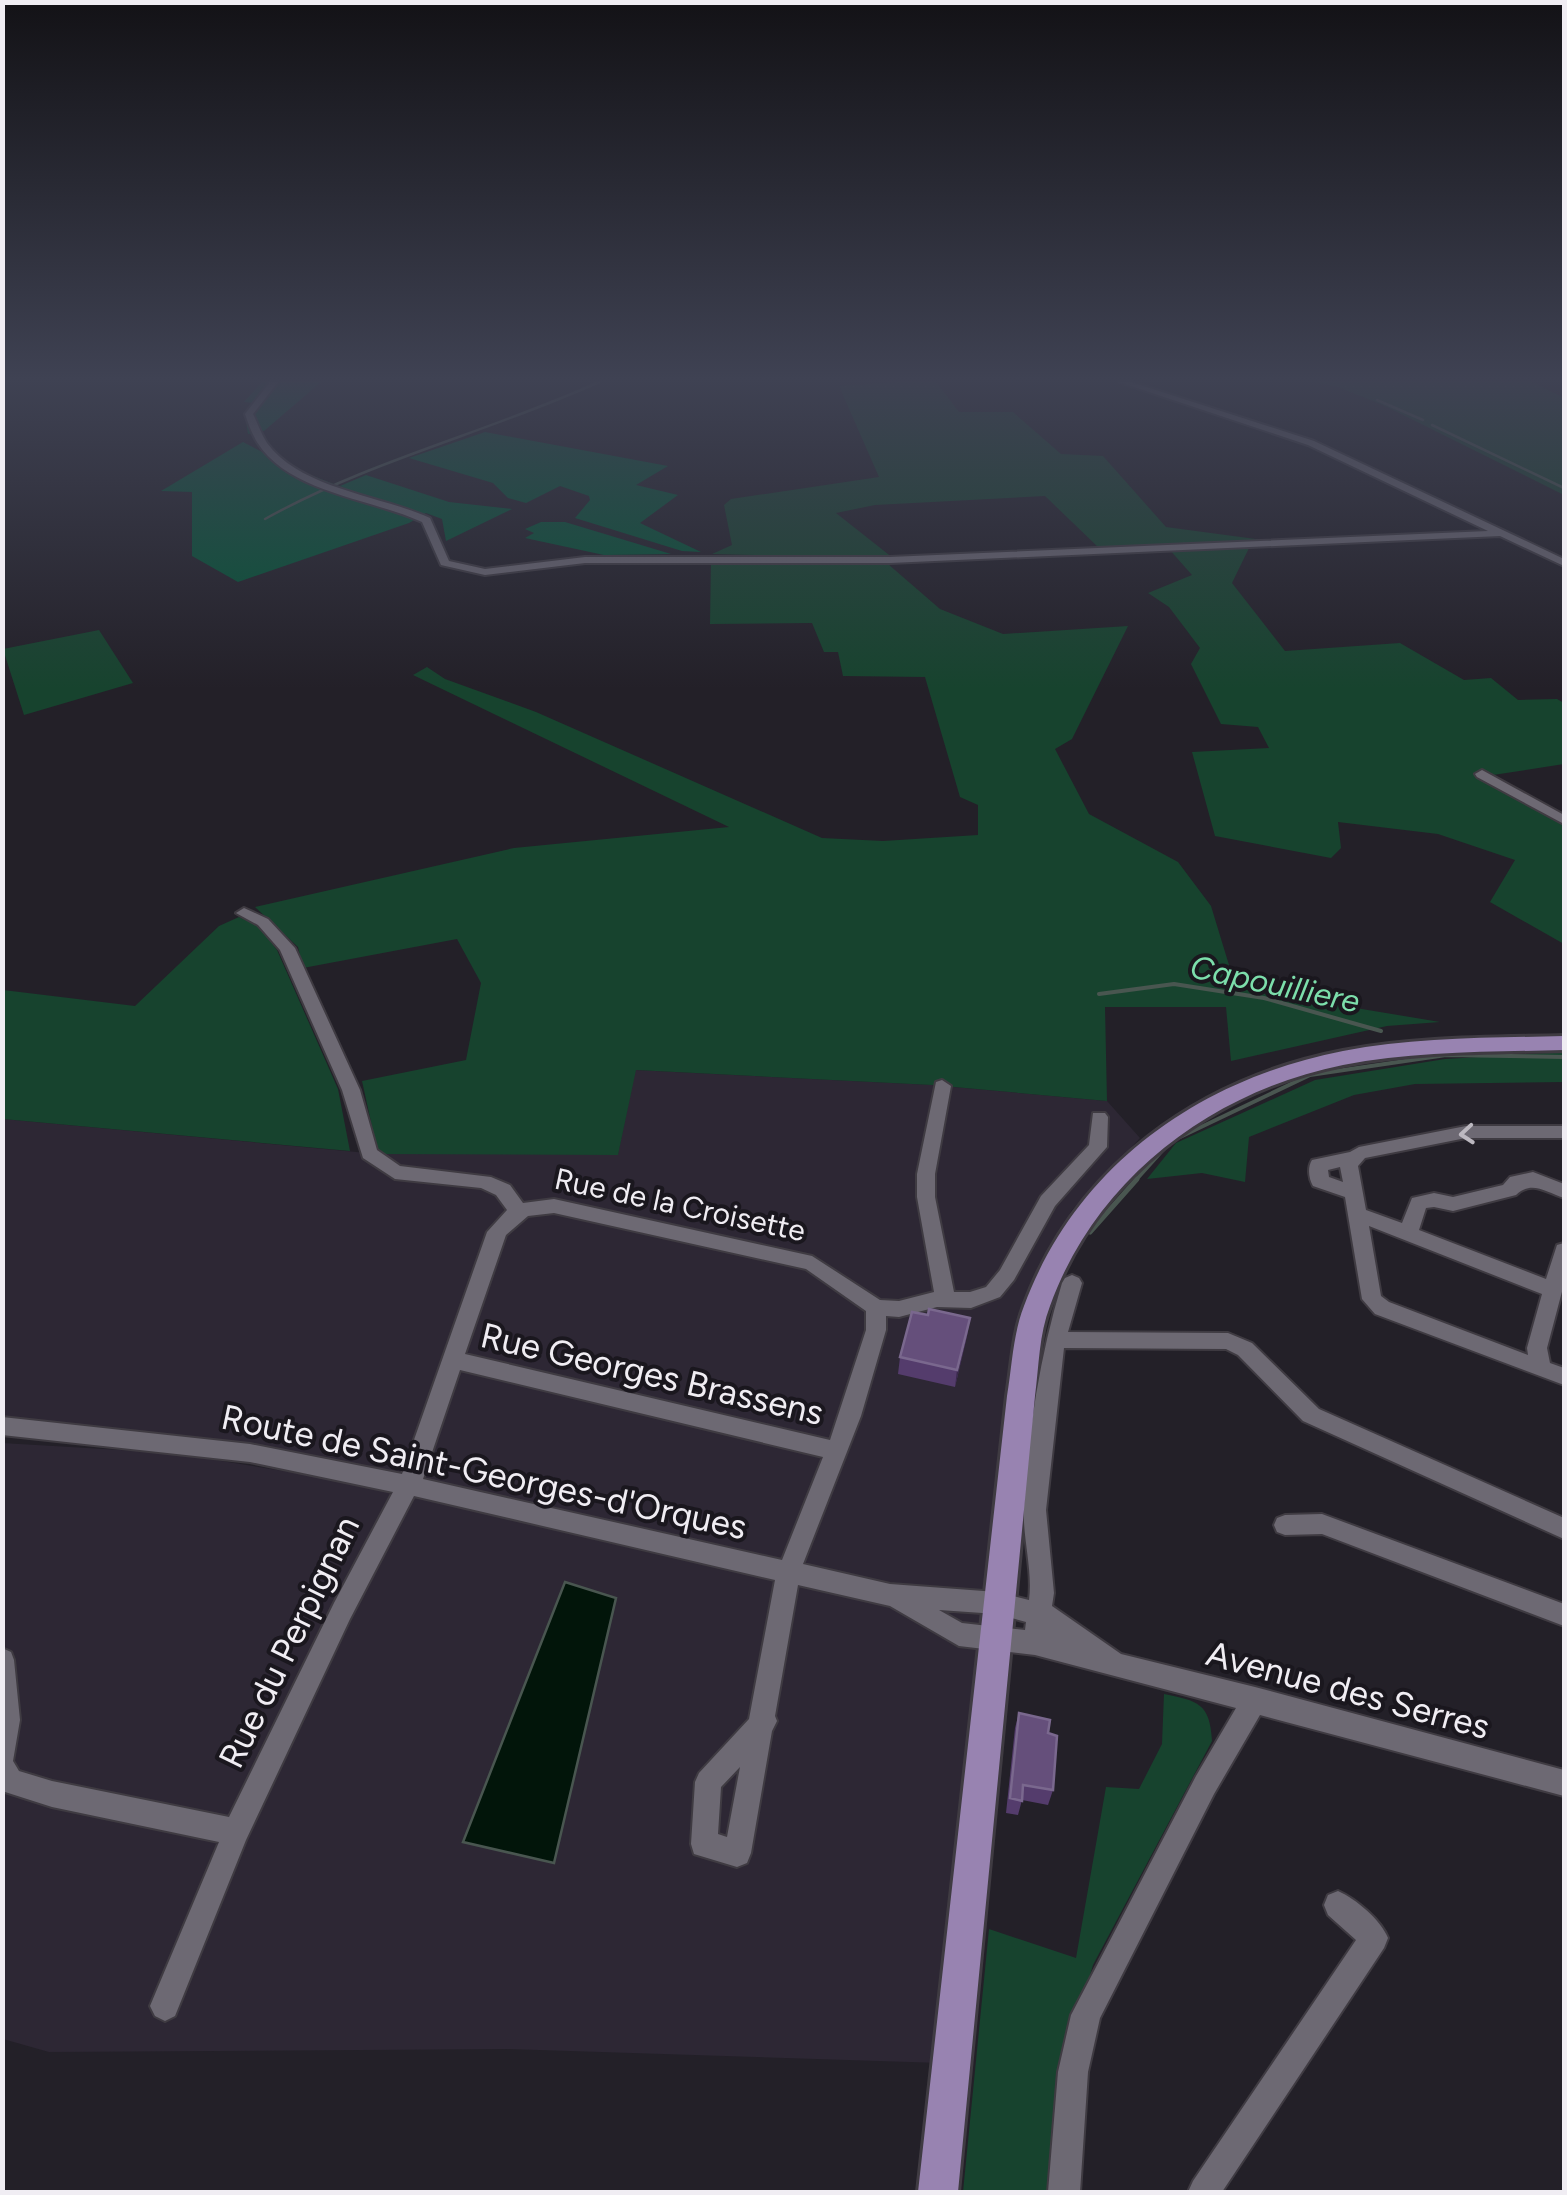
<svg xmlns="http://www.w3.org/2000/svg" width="1567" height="2195" font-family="Figtree,sans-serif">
<rect width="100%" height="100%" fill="#232028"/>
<path fill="#2d2734" d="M635,1070L932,1085L1107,1101L1140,1138L1071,1211L1029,1300L941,2063L508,2049L49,2052L3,2039L2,1443L172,1453L370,1485L651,1553L660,1536L462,1488L249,1445L3,1418V1119L378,1154H618Z"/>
<path fill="#17432e" d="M897,382H936L959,412H1013L1061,454L1103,456L1166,527L1263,540L1098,547L1045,496L875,505L836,513L893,558L712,554L732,545L724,505L731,499L879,477L839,386Z
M1314,382H1532L1564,398V495L1385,406L1338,387Z
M1249,548L1232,583L1285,651L1400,643L1464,680L1491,678L1518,700L1557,699L1564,703V764L1493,775L1564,817V944L1490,902L1515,860L1438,834L1338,822L1341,848L1331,858L1215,836L1192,752L1269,748L1258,727L1221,724L1191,664L1200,648L1169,607L1148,593L1192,575L1169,549Z
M711,561L888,564L940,609L1003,634L1128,626L1072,739L1055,749L1089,814L1178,862L1211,906L1236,988L1440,1022L1387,1026L1231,1061L1226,1007H1105L1107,1101L932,1085L636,1070L618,1155L378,1154L362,1081L466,1060L481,983L457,939L303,968L298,947L255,907L514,848L729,827L413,675L427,667L445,679L536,712L822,838L883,841L978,835V805L960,797L925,677L843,676L838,652H824L812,623L710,624Z
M99,630L133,683L24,715L3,649Z
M239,917L260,927L277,950L338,1089L350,1151L3,1119V990L135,1006L219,926Z
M1564,1052V1082L1415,1084L1354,1095L1249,1137L1245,1182L1202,1173L1147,1179L1176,1143L1315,1080L1445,1059Z
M1164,1694C1198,1701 1210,1703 1212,1741L1093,1965L1063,2067L1049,2192H963L989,1929L1076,1958L1106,1787L1139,1789L1162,1744Z"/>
<path fill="#035435" d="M262,382H321L264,431L248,434L245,415L254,403L244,402Z
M485,432L668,466L636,485L678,495L640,523L701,552L682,551L575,518L590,500L589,496L560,486L526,503L508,498L493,483L409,458Z
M243,442L295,469L349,490L340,486L366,475L449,502L512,509L446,541L442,519L426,513L409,523L238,582L192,556V492L161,491Z
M541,522H565L671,554L604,555L525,538L534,533L525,529Z"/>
<path fill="#02150a" stroke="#495650" stroke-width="2.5" d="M565,1582L616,1598L554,1863L463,1842Z"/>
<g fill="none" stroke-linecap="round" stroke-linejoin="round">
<path stroke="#495650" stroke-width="2.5" d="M1377,400L1423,420
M1432,425L1564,488
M265,519C371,460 489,432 599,382"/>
<path stroke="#495650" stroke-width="4" d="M1099,994L1174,984L1264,998L1381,1031
M1178,1138L1310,1075L1446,1055L1564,1057
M1135,1181L1170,1142"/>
<path stroke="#495650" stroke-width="5" d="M1090,1232L1137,1179"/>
<g stroke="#3f3b42" stroke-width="4">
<path id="minor" d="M270,382H278L253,414C258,424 261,434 267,443C301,489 379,495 430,518L449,561L485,569L585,557H890L1488,531L1308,445L1119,382H1131L1314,441L1564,559V566L1500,536L890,563H585L485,575L441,565L422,522C370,498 289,493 257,442C252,434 248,423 245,414Z
M1482,770L1564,815V824L1477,777L1475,774Z
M244,908L268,919L295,948L360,1090L377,1150L400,1166L491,1177L510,1185L523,1203L554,1199L812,1256L880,1300L899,1301L934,1292L917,1197V1174L936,1082L942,1080L951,1086L935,1174V1197L954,1292H970L986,1287L1000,1270L1041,1196L1089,1145L1093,1113H1105L1108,1117L1107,1147L1055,1206L1014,1280L1000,1297L971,1308L937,1307L899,1317L886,1316V1330L861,1416L803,1564L890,1584L997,1592L1029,1600C1033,1569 1022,1537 1024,1506C1028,1431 1040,1355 1062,1283L1065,1278L1072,1275L1079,1278L1082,1283L1068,1332L1228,1333L1252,1343L1319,1409L1564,1518V1539L1303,1421L1238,1355L1226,1349L1064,1348L1046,1510L1054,1593L1052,1606L1121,1654L1255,1687L1564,1770V1796L1260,1715L1214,1794L1100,2018L1088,2072L1080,2192H1048L1058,2072L1071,2015L1196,1776L1236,1708L1035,1655L959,1646L890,1606L798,1585L775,1716L777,1721L772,1731L751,1853L747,1863L737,1867L694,1854L691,1844L695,1782L699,1773L749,1719L775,1580L414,1496L350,1619L246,1840L175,2016L165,2021L155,2016L150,2006L219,1842L52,1807L2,1791V1648L11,1652L14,1660L20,1720L13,1761L19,1771L52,1781L229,1817L334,1603L393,1492L250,1462L2,1435V1417L250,1444L402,1474L487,1232L507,1210L496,1195L481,1188L395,1179L363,1158L342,1090L280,950L258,925L236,913ZM554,1213L806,1269L866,1311V1330L830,1440L465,1354L506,1235L528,1216ZM460,1370L823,1457L782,1560L423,1479ZM939,1610L997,1614L1026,1622L1025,1630L962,1623ZM740,1767L727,1837L718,1834L721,1787Z
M1466,1126H1564V1138H1466L1365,1158L1358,1166L1366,1210L1402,1223L1412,1198L1434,1193L1453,1197L1503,1185L1510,1177L1533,1172L1564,1184V1198C1546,1192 1531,1180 1516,1195L1453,1211L1434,1207L1426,1208L1419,1230L1546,1279L1557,1245L1564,1243V1284L1547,1348L1550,1363L1564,1368V1385L1375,1314L1362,1299L1345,1197L1313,1186C1309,1179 1307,1168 1312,1160L1350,1152L1359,1147ZM1340,1167L1343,1182L1329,1177L1328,1170ZM1369,1226L1542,1294L1527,1348L1528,1355L1389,1302L1381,1296Z
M1322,1514L1564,1604V1626L1322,1534L1285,1535L1277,1532L1274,1525L1277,1518L1285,1515Z
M1338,1891C1356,1899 1381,1920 1388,1938L1384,1948L1222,2192H1188L1193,2181L1356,1940L1328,1915L1324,1905L1328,1895Z"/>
</g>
<g stroke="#3f3b42" stroke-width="6">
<path id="major" d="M1564,1036V1050C1491,1052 1415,1051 1343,1065C1213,1091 1096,1178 1050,1306C1039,1334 1039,1366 1035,1396L958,2192H918L1007,1396C1012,1366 1013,1334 1024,1306C1076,1166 1199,1079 1343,1051C1415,1037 1491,1038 1564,1036Z"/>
</g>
<use href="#minor" fill="#6d6973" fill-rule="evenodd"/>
<use href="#major" fill="#9883b1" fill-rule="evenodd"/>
</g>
<path fill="#543c6c" d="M970,1318L967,1336L955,1387L898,1374L900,1357Z
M1019,1713L1048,1733L1053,1790L1048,1805L1022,1800L1018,1815L1006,1813L1015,1728Z"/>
<path fill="#39294b" d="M970,1318L967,1336L955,1387L957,1370Z"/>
<path fill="#654f7b" stroke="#7a688e" stroke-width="2.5" d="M929,1309L970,1318L957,1370L900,1357L912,1312L928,1315Z
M1019,1713L1050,1720L1048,1733L1057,1736L1053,1790L1023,1785L1022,1801L1010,1798Z"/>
<defs><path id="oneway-chevron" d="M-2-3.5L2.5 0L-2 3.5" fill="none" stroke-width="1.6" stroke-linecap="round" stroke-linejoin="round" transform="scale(2.5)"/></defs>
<use stroke="#bcb8c0" href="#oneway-chevron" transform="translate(1467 1134) rotate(175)"/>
<linearGradient id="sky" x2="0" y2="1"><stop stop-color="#131216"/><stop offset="0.55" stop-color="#3f4253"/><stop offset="1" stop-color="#3f4253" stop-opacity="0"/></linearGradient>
<rect width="1567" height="689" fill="url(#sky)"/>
<g text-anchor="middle" stroke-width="8" stroke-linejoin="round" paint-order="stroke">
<g font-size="30" fill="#f0edf3" stroke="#1a171e">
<text transform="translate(680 1205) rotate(12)" y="10">Rue de la Croisette</text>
</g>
<g font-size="32" font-style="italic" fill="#7cdeab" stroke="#1a171e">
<text transform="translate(1275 984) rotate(12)" y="11">Capouilliere</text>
</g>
<g font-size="35" fill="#f0edf3" stroke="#1a171e">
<text transform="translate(652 1374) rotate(13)" y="12">Rue Georges Brassens</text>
<text transform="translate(484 1472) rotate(12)" y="12">Route de Saint-Georges-d'Orques</text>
<text transform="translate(289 1642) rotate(-64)" y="12">Rue du Perpignan</text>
<text transform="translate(1348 1690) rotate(15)" y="12">Avenue des Serres</text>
</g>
</g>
<rect width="1567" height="2195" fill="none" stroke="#f0edf3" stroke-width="10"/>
</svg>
